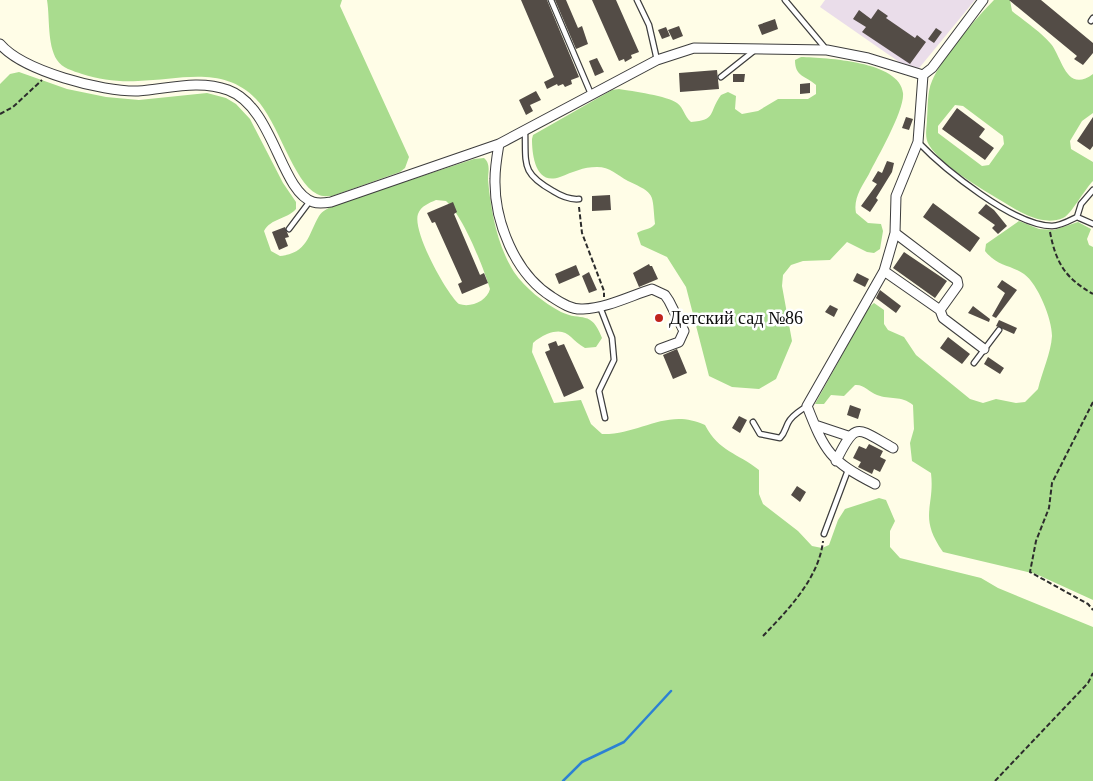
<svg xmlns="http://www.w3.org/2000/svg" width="1093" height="781" font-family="'Times New Roman',serif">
<rect width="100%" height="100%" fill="#fffde7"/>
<path fill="#eaddea" d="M825,0H975L915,73L820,7Z"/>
<path fill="#a9dc8e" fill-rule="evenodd" d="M47,0H342L340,6L409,157L405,168L400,172L332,196C326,196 322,197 317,194C293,182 278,121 256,99C223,65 180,80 138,81C119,82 101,80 82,74C73,71 62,68 57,60C47,44 50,18 47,0Z
M994,0H1010L1012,11C1024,21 1040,31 1051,44C1062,57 1066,94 1093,74V113L1082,121L1070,141L1071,149L1093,162V181C1084,190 1071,215 1063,218C1042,227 1018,211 1000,200C979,187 942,166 929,145C924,137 927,127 927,119C928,107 927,92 932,81C941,59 976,18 994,0ZM955,105L963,106L1003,136L1004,144L989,165L982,166L938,133V126Z
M801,57C826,58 900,61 903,93C905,110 877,158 869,174C862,186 853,199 856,213L868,223L881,224L883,231L880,249L874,253L867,252L847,242L830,260L803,261L791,265L783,275L782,286L792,341L776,379L759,389L732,387L709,376L686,287L667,257L641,245L637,233C643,229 650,230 655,224C652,193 656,194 628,181C617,175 610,167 597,167C583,167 573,172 560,177C535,186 532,154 532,139L533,135L612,90L619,89C632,91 668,96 677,103C684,108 684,116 691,122C717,120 708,113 721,95L728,92L736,96L735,109L742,114L758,111L778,99H808L816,94V85C805,75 795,77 795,60Z
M19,72L67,89L106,97L139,100L207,93L226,98L236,104L250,119L283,183L296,202V209C286,220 271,218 264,231L271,251L280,256C308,253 308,235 319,216C322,211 329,208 334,205L474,159L484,158C491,164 488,172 488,180C491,211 497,245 514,272C525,288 544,303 561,312C582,322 591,309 602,338L596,347L585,348C569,339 568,326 547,334C541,337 537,339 533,343L532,352L554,403L581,400L591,424L602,434C640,435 667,407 705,425C719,452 738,453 759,470V494L763,504L798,531L812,546L822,548L829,545L838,520L845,509L879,498L886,500L895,521L890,531V547L900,558L981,578L998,588L1093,627V781H0V84L10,74ZM436,200L446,201C463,216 483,266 490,289C487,301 471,308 459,304C446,293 412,231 418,214C421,206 429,203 436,200Z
M1019,221L1039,229L1054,230L1078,222L1091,229L1087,239L1089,245L1093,247V600L1036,574L943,552C918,516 935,508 931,473L912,461L910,443L914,429L913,405C901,395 890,400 877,395C869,392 864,384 855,385L844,396L831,395L824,404H815L868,308L874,303L884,310V324L888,330L904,337L916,355L970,399L983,403L996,399L1016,403L1025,402L1038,389C1042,372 1051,353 1052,336C1052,319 1038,284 1024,274C1009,264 998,267 985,251L986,244Z"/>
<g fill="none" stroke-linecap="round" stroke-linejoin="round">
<path stroke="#2c81d4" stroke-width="2.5" d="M563,781L582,762L624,742L671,691"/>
</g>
<path fill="#534c46" d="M521,0H547L579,77L571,80L572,84L565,87L563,84L558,86L557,84L547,89L544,82L554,77Z
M555,0H566L578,28L582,26L588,44L576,49Z
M592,0H616L639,52L631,55L632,58L625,62L624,59L619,61Z
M1009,0H1041L1093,43V53L1083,65L1074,59L1077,56Z
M878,9L888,16L886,18L915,38L917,35L926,42L910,64L862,32L866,27L853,19L859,10L871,19Z
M775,19L778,29L762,35L758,25Z
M679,26L683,36L673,40L668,30Z
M666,27L670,36L662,39L658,30Z
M936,28L942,32L934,43L928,39Z
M597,58L604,72L595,76L589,61Z
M717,70L719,89L680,92L679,73Z
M733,74H745L744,82H733Z
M810,83V93L800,94V84Z
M536,91L541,100L530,105L533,111L526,115L519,100Z
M957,108L985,129L979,137L994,148L985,160L942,129Z
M906,117L913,119L909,130L902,128Z
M1093,117V146L1090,150L1077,141Z
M887,161L894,163L892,172L876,198L878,200L870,212L861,206L877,184L872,181L878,171L882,173Z
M610,195L611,210L592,211V196Z
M453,202L457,212L454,214L480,275L484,273L488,283L462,294L458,284L462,282L435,222L432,223L427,213Z
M933,203L980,238L970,252L923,217Z
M986,204L994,210L1007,226L998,234L992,228L995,225L978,213Z
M285,227L289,237L285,238L288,246L279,250L272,232Z
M904,252L947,281L935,298L893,268Z
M649,264L650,266H652L658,279L639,287L633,273Z
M576,265L580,275L559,284L555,274Z
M589,272L597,290L589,293L582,276Z
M857,273L869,279L865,287L853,281Z
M1002,280L1017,290L996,318L992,316L1005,293L997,287Z
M880,290L901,306L896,313L876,298Z
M830,305L838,309L834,317L825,312Z
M973,306L990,319L989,322L968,313Z
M999,320L1017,328L1014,334L996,326Z
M948,337L970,354L962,364L940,348Z
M556,341L558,346L564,344L584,388L564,397L545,352L550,350L548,344Z
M677,349L687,373L673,379L663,355Z
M988,357L1004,368L1000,374L984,364Z
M850,405L861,409L858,419L847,415Z
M739,416L747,420L740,433L732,428Z
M869,444L883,451L880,457L886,460L880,472L874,469L872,474L858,467L861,462L853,458L859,446L866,449Z
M797,486L806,492L800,502L791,495Z"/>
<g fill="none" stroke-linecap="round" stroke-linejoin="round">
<g stroke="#3d3d3d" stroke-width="7">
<path id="service" d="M551,0L591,94
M637,0L649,25L657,60
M785,0L826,49
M1091,21L1093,18
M721,77L755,50
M525,131C526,165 521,173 553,191C561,196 569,200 579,199
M918,142C944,169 1014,226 1052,226C1060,226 1069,221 1077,217L1081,204L1093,190
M1077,217L1093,224
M289,229L310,201
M600,307L612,338L614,360L599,391L605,418
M974,363L999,330
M753,422L760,434L780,438C785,433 785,429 788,423C792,415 800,411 807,406
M824,534L848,470"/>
</g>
<g stroke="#3d3d3d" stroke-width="11">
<path id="minor" d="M0,44C23,71 102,92 138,91C168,89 198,79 228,90C274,107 280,191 313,202C319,204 325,203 331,202L499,144L657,60L694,48L827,50L868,58L923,75L932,68L983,0
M499,144C497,156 495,167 495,179C494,221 515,274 552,297C561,303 572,310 583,309C607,308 630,296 652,289L665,295L669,301L684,331L679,342L660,349
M895,233L896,196L918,142L923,75
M940,310L958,285L957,280L895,233L884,271L940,310L943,318L984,349
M815,425L848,436
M836,461C856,420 857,428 893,448
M875,484C830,461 825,452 807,406L884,271"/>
</g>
<path stroke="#2c2c2c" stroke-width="2" stroke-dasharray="5 2.5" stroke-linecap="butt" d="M0,114L13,107L42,80
M579,207L582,233L604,291V297
M1050,232C1056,263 1065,278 1093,294
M1093,402L1052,483L1049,508L1036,541L1030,572L1088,604L1093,610
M763,636C788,610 819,578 823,541
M995,781L1088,683L1093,673"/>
<use href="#service" stroke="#fff" stroke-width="4.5"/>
<use href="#minor" stroke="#fff" stroke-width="9"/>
</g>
<circle fill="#c0241c" stroke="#fff" stroke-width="2" cx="659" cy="318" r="5"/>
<g text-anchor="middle" stroke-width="5" stroke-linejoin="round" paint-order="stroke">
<g font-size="18" fill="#0a0a0a" stroke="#fff" text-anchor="start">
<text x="669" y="324">Детский сад №86</text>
</g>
</g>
</svg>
